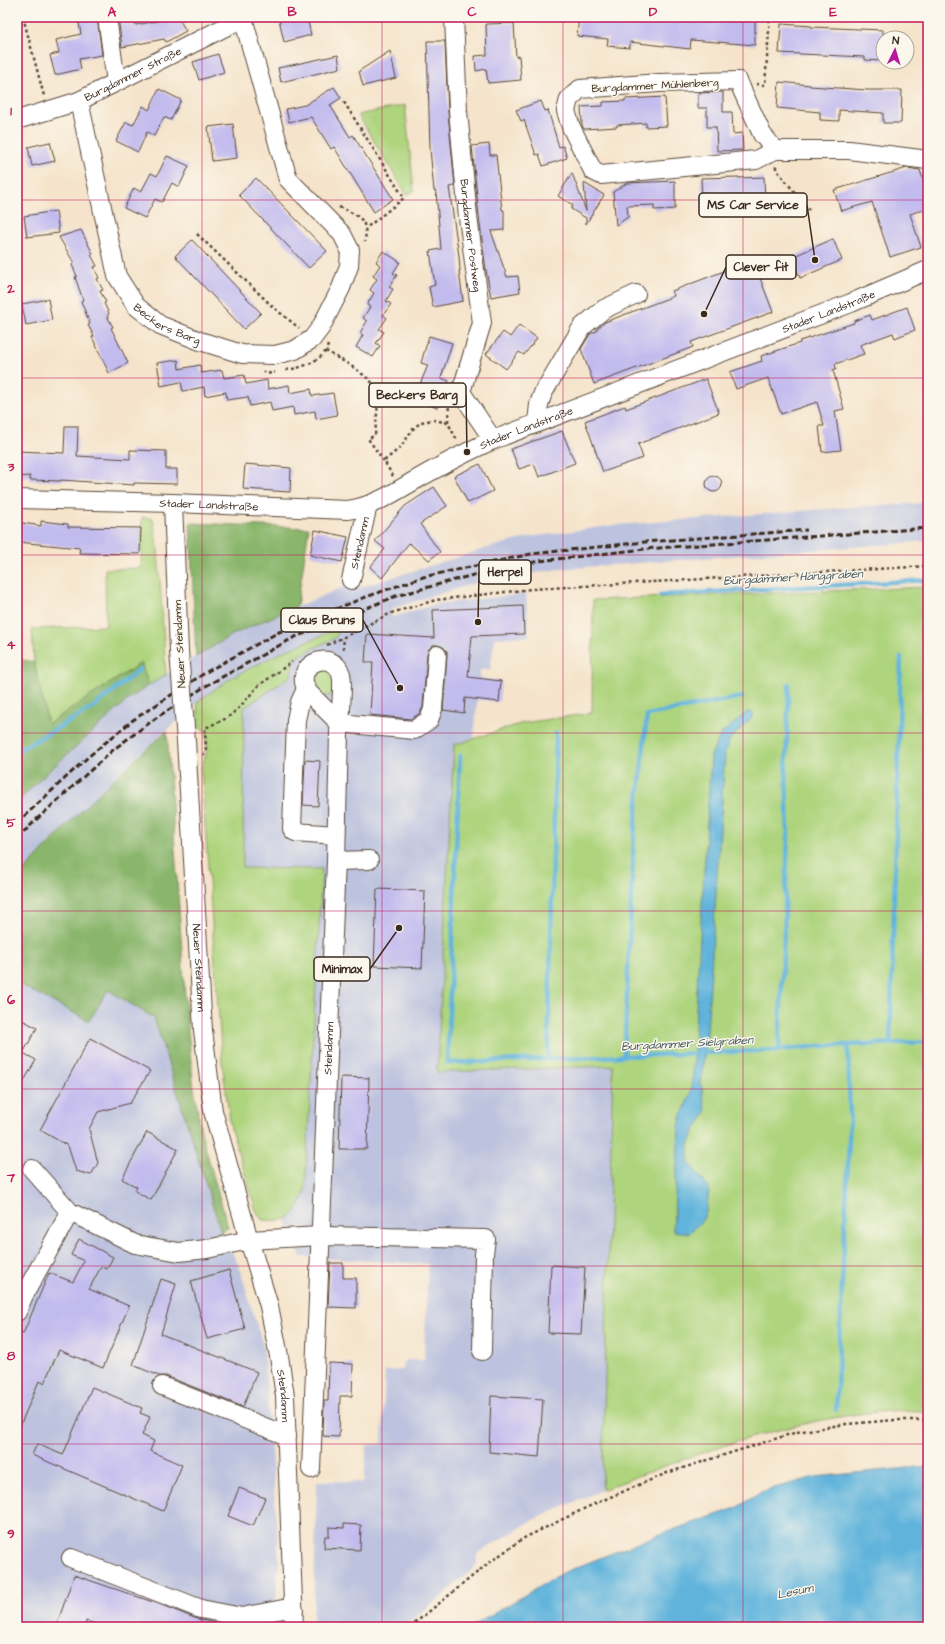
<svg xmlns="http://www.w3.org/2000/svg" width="945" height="1644" font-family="'Architects Daughter',sans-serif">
<rect width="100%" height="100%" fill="#fbf7ec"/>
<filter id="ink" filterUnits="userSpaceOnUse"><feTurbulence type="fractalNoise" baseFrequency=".025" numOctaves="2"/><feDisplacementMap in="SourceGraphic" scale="8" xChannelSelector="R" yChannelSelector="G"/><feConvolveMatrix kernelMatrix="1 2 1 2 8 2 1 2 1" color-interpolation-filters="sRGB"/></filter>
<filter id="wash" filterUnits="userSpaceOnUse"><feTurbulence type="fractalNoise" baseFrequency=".012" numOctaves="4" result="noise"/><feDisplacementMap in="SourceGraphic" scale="16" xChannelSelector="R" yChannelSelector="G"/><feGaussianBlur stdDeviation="0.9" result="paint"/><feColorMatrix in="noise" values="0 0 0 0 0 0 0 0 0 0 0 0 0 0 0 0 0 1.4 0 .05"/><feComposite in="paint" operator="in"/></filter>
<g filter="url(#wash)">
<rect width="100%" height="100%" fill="#f5e4cb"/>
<path fill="#bdc3de" d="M928,503V541L559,569L475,583L390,609L392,617L437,604L526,594L529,636L495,638L490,670H480L474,738L454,745L437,1072L613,1066L602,1490L533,1520L477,1554V1565L445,1594L403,1627H313L317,1481L364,1482L367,1445L382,1444L385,1371L403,1370L405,1360H424L428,1264L301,1257L286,1220L297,1211L322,869L243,868L244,708L291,676L294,658L335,638L342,627L280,653L231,678L197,702L126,767L49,843L17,879V803L39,780L129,699L149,685L232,635L343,587H361L494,546L530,537L615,525L866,506Z
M17,983L89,1021L108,990L154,1018L219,1228L239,1266L264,1349L279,1560L274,1627H17Z"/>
<path fill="#aed47d" stroke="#747f4e" d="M405,105L414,191L407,195L358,115Z
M142,517L153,519L158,551L166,675L149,685L141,663L48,724L34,662L32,629L106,626L105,569L141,568Z
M928,587V1411C915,1411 902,1410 888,1411C793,1418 691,1455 602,1490L613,1066L437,1072L454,745L523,723L592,713L593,600Z
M342,627L335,638L294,658L291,676L244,708L243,868L322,869L305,1193C294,1219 290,1222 262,1220L256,1210L231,1129L222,1062L201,769L207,751L206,731L199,727L197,702L231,678L280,653Z
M328,669C334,677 335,686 331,695L324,697L311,682L315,670Z"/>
<path fill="#8ab66c" stroke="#627045" d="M190,523L309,528L297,606L232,635L196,657Z
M17,659L34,662L48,724L141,663L149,685L129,699L39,780L17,803Z
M167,731L185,997L193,1082L202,1136L228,1227L221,1232L154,1018L108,990L89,1021L17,983V879C64,826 114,777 167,731Z"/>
<path fill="#60b4dc" stroke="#4e6f7d" d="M750,711L753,714L751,719L730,739L725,753L707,1032L701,1083L706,1113L695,1130L689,1145V1163L709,1188C706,1213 709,1217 689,1233L673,1231L679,1127L682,1115L691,1091L693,1072L697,988L711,755L721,734L745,714Z
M928,1466V1627H471L562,1573L658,1535L736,1508L763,1491L815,1477Z"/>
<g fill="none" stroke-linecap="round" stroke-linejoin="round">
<path stroke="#60b4dc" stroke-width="4.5" d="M660,595L928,580
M17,753L22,748L91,709L140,669
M460,756L447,1063L779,1050L819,1046L928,1042
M890,1043L901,657
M779,1050L788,837L786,769L789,684
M624,1056L634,837L647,715L742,697
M548,1059L556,733
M836,1410L850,1120L848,1045"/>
</g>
<g id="blocks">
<path fill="#c2bbee" d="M78,17H97L102,55L79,59L81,69L55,75L50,55L59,53L56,40L81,34Z
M118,17H134L136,25L157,21L164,17H178L186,31L166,42L164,39L122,47Z
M287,17H307L311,35L284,42L279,19Z
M579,17H596L638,21L639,17L755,19V45L691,40L690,49L630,42V48L607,46L608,39L577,36Z
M514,23L516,57L519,56L521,80L488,83L486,69L476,71L475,56L487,55L486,24Z
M781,24L811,26V27L883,30V61L865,60V57L779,53Z
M427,41H445L448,112L455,186L449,187L459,256L460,271H459L463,301L433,307L429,287L435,285L430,251L441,249L436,191H434L430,149Z
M390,51L396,78L363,86L359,71Z
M218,54L224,72L199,80L193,62Z
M338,55L340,68L281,82L278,68Z
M779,82L810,85V86L867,90H902L901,123H883V113L839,110V121L820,120V112L777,108Z
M334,87L341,98L330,105L350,137L353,135L393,199L374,212L334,147L331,149L311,117L289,122L286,109L305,105Z
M159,89L181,100L171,120L164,117L154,136L147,132L138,152L116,141L126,122L133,125L143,106L149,110Z
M723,92V112H732L733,134L742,133L743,150L717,151L716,127H707V108H698V93Z
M665,97L667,126L646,127V123L617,125V127L584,129L582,125L581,107L603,106V102L625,101V99Z
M541,101L545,111L548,110L559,147L563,146L567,158L543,166L539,154L536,155L524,120L521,121L516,110Z
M233,124L237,158L212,161L208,127Z
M50,142L55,161L32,166L28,147Z
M489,144L490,155H496L502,210H504V230L491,231L507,277L518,276L520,292L491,297L486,270L479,216L472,146Z
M167,156L189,166L179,187L172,183L162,202L155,199L145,218L124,208L134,188L141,192L151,173L157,176Z
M907,168L920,170L925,186L928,184V208L910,214L921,247L890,257L872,202L841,211L834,190Z
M572,173L586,211L584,183L604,195L586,224V218L571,209L573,205L558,196Z
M739,177V178L764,177L765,202L740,203V206L719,207V202L702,203L701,178Z
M256,178L327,251L309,268L239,195Z
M675,181V209L654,210V205L627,206L628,217L616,225L613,192L627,183Z
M56,211L59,233L27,237L24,216Z
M81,230L93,254L91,255L97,266L94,267L99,278L97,279L103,290L100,291L106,302L104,303L109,314L107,316L113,327L111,328L128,363L109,373L92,337L94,336L88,325L90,324L81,301L83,300L75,277L77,276L72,265L74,263L59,237Z
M833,239L842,260L800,278L792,257Z
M192,240L261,313L244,329L175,256Z
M383,251L400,262L393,273L397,275L389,287L393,289L386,301L391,304L383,315L387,318L379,329L384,332L376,343L380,346L373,357L356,347L363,335L360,333L367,321L363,318L370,307L367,305L374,293L370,290L377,279L373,276L380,265L376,262Z
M753,260L773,312L691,342L693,347L594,384L581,349L590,334L597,331V329L605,322L674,296L672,291Z
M48,299L52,320L26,325L22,304Z
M907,307L915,330L895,338L893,333L860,345L864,354L835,364L836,369L833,370L844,409L835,411L841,450L822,452L819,426H824L817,402L781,414L768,378L736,389L730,372L762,361L761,356L800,343V341L854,323V321L870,315L872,320Z
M519,325L537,338L524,355L519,352L506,369L486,354L503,332L510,337Z
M429,336L452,343L441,378L449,381L437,408L414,399L428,365L421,363Z
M178,360L179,369L200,365L201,373L222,370L224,378L244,375L246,384L267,380L268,389L289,385L290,393L311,389L312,396L333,393L337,415L316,419L315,411L294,415L293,407L272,411L270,402L250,406L248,397L227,400L226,392L205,396L204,387L183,391L181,382L161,386L157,363Z
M706,379L719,413L638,444L643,458L603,472L585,421L625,406L626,409Z
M65,426H78L77,456L130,459V450L166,451V469H177V484L134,483V485L61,480V481L30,480V476L17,477V451L64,453Z
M562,431L575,463L539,477L534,464L519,469L511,449Z
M245,464L291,468L290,492L243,489Z
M480,464L493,491L468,503L454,476Z
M706 484a8 8 0 1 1 16 0a8 8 0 1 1-16 0Z
M434,487L447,506L420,524L440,552L429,560L409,543L382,578L370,567L385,549L375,541L405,506Z
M41,521L68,524V527L141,528L140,554L79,553L80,548L17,542V522L41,526Z
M315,530L348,537L342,562L310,555Z
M523,606L524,634L472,636L468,677L501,681L499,702L465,698L464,713L443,710L447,655V651L443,647L437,645H433L429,649L427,654L423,707L420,713L411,719L370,715L373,662H365L367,634L434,638L433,610Z
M305,760L320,761L318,806L303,805Z
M377,889L425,891L422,968L374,966Z
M17,1017L37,1028L23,1053L36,1060L17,1093Z
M90,1038L150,1071L130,1103L98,1112L89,1129L98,1163L91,1175L76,1171L68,1146L40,1130Z
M341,1077L369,1078L367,1149H339Z
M147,1132L178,1149L151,1200L135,1191L137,1187L122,1179Z
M79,1239L113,1257L107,1269L101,1267L89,1289L129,1306L103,1368L59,1350L44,1383L39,1381L17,1433V1332L23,1334L49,1273L73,1282L84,1261L71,1255Z
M330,1263H343V1278H356V1308L328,1307Z
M551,1265L585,1267L581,1334L548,1333Z
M229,1270L245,1329L207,1339L191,1281Z
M161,1279L176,1284L161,1334L257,1372L243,1407L166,1376H159L133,1365Z
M329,1363L353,1364L352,1396H340L339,1437L323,1436L324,1401H328Z
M92,1387L142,1408L140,1413L150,1417L142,1435L154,1441L150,1451L182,1465L163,1511L32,1455L37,1444L63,1455Z
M491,1396L543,1399L539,1457L489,1452Z
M239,1488L265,1498L253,1526L228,1516Z
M344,1524L361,1525L360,1550L324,1548L325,1536H329V1527L344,1528Z
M74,1575L159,1604L197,1619L222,1625L221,1627H105L86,1621L85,1627H56Z"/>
</g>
</g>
<g filter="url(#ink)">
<use href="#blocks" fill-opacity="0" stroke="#574638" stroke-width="1"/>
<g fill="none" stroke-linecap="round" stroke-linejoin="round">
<g stroke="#574638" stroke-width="20">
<g id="minor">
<path d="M107,17L116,82"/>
<path id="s1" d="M454,17L458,111L468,217L482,323L461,392L493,440"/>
<path id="s2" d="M79,101L117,276L136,306L160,325L200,341L242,354L275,355L295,350L312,339L321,327L341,288L349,266L350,250L342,234L288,179L243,18"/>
<path id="s3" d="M17,120L79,101L245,17"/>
<path d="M775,150L762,134L738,81L659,83L580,89L569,99L566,111L571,127L593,171L601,175L756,160L775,150H849L928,160"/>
<path d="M537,423L539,404L543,393L582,327L604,309L636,294"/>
<path id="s4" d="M17,499L173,503L347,510C374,507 396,491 419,478C444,464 468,451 493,440L851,303L928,270"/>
<path d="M173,503L179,651"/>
<path id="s5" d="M351,580L368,505"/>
<path d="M306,689L300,702L296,720L292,829L295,832L336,835"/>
<path d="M339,723L414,730L429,720L433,709L437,655"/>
<path id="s6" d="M186,741L203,1030L213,1111L249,1240L269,1306L279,1356L285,1396L294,1627"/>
<path d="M336,861L369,860"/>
<path d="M32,1169L70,1212L135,1244L179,1252L207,1249L249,1240L320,1236L486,1239L484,1254L482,1351"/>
<path d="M17,1312L24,1295L70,1212"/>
<path d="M162,1386L287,1436"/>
<path id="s7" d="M311,1469L336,861L339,733C340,720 344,684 341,674C332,646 289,666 309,693L339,723"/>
<path d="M71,1558L201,1609L242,1617L283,1609L294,1610"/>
</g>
</g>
<path stroke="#574638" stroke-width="2.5" stroke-dasharray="3 3" stroke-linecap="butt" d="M23,17L44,96
M756,84L765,85L770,17
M344,102L404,198L366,228
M776,166V169L809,210
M339,207C359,216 368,218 365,242
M197,234L273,307L299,328
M328,345L326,351C345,362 366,373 379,391L375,435L368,439C374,446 378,454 384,461
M286,370C301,368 316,363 326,351
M263,371L267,374L275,372
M448,422L449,403
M393,476L384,461L401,447L412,430L421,422L434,420L448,423L457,440
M327,645L344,637
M343,650L344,637L391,613L436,600L532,589L928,566
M203,755L206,752L205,728L227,718L238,709L258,686L292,662
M410,1627L485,1566L522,1539L594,1504L667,1473L797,1432L846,1424L896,1420H928"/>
<use href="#minor" stroke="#fff" stroke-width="18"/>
<path stroke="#3b2a1e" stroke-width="3" stroke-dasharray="6 3" stroke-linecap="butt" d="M17,823L88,757L133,720L208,671L279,632L363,598L423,577L531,554L645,542L807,530
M17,839L37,819L114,749L156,718L204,687L293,638L396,596L477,574L539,561L645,549L928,528"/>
<g stroke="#574638" stroke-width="20" stroke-linecap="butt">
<path id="minor-bridge" d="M179,651L186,741"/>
</g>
<use href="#minor-bridge" stroke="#fff" stroke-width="18"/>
</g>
</g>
<path fill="none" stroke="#c2185b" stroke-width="1" stroke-opacity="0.55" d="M202,17V1627M382,17V1627M563,17V1627M743,17V1627M17,200H928M17,378H928M17,555H928M17,733H928M17,911H928M17,1089H928M17,1266H928M17,1444H928"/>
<g text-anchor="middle" stroke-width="3" stroke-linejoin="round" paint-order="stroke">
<g font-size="11" fill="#3b2a1e" stroke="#fbf7ec">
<text dy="4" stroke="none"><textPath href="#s3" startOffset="125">Burgdammer Straße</textPath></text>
<text transform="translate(655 85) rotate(-3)" y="4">Burgdammer Mühlenberg</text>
<text dy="4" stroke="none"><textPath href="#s1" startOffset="219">Burgdammer Postweg</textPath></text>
<text dy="4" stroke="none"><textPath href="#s4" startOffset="852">Stader Landstraße</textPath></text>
<text dy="4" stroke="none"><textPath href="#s2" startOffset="251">Beckers Barg</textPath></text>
<text dy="4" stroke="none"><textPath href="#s4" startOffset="528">Stader Landstraße</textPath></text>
<text dy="4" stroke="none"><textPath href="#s4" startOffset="192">Stader Landstraße</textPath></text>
<text dy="4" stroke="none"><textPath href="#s5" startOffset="38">Steindamm</textPath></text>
<text transform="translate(179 644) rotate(-93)" y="4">Neuer Steindamm</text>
<text dy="4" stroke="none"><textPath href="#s6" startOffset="227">Neuer Steindamm</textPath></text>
<text dy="4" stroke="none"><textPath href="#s7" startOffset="421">Steindamm</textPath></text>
<text dy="4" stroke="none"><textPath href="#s6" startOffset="665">Steindamm</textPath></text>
</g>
<g font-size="12" font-style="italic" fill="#485a60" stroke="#fbf7ec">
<text transform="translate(793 577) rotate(-3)" y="4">Burgdammer Hanggraben</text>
<text transform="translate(687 1043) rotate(-3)" y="4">Burgdammer Sielgraben</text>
<text transform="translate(795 1591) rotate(-12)" y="4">Lesum</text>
</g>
</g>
<path fill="none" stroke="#3b2a1e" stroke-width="1.5" d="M815 260L807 205M704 314L726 267M467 452L466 395M478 622L479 572M400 688L363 620M399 928L370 969"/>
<g fill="#3b2a1e" stroke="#fbf7ec" stroke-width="1.5">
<circle cx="815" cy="260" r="4"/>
<circle cx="704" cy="314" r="4"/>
<circle cx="467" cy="452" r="4"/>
<circle cx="478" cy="622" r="4"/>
<circle cx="400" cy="688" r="4"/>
<circle cx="399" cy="928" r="4"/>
</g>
<g fill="#fbf7ec" stroke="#3b2a1e" stroke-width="1.5">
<rect x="699" y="193" width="108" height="24" rx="4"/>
<rect x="726" y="255" width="70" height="24" rx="4"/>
<rect x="369" y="383" width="97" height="24" rx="4"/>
<rect x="479" y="560" width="52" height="24" rx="4"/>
<rect x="281" y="608" width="82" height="24" rx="4"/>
<rect x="314" y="957" width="56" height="24" rx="4"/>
</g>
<g font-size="12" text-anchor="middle" font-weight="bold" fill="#3b2a1e">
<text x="753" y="209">MS Car Service</text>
<text x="761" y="271">Clever fit</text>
<text x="417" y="399">Beckers Barg</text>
<text x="505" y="576">Herpel</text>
<text x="322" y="624">Claus Bruns</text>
<text x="342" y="973">Minimax</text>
</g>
<rect width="945" height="1644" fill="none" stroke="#fbf7ec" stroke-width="44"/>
<g transform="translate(895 50) rotate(5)"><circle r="19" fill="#fbf7ec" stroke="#aea59a"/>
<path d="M0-3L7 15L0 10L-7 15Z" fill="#b5179e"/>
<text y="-6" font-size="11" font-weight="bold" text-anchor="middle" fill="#3b2a1e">N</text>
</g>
<rect x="22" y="22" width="901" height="1600" fill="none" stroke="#c2185b" stroke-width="1.5"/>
<g font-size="13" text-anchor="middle" font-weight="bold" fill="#c2185b">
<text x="112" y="16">A</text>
<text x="292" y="16">B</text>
<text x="472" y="16">C</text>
<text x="653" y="16">D</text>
<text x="833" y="16">E</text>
<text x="11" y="115">1</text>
<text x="11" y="293">2</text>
<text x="11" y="471">3</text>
<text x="11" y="649">4</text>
<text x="11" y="827">5</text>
<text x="11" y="1004">6</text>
<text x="11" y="1182">7</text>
<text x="11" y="1360">8</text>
<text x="11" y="1538">9</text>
</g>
</svg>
